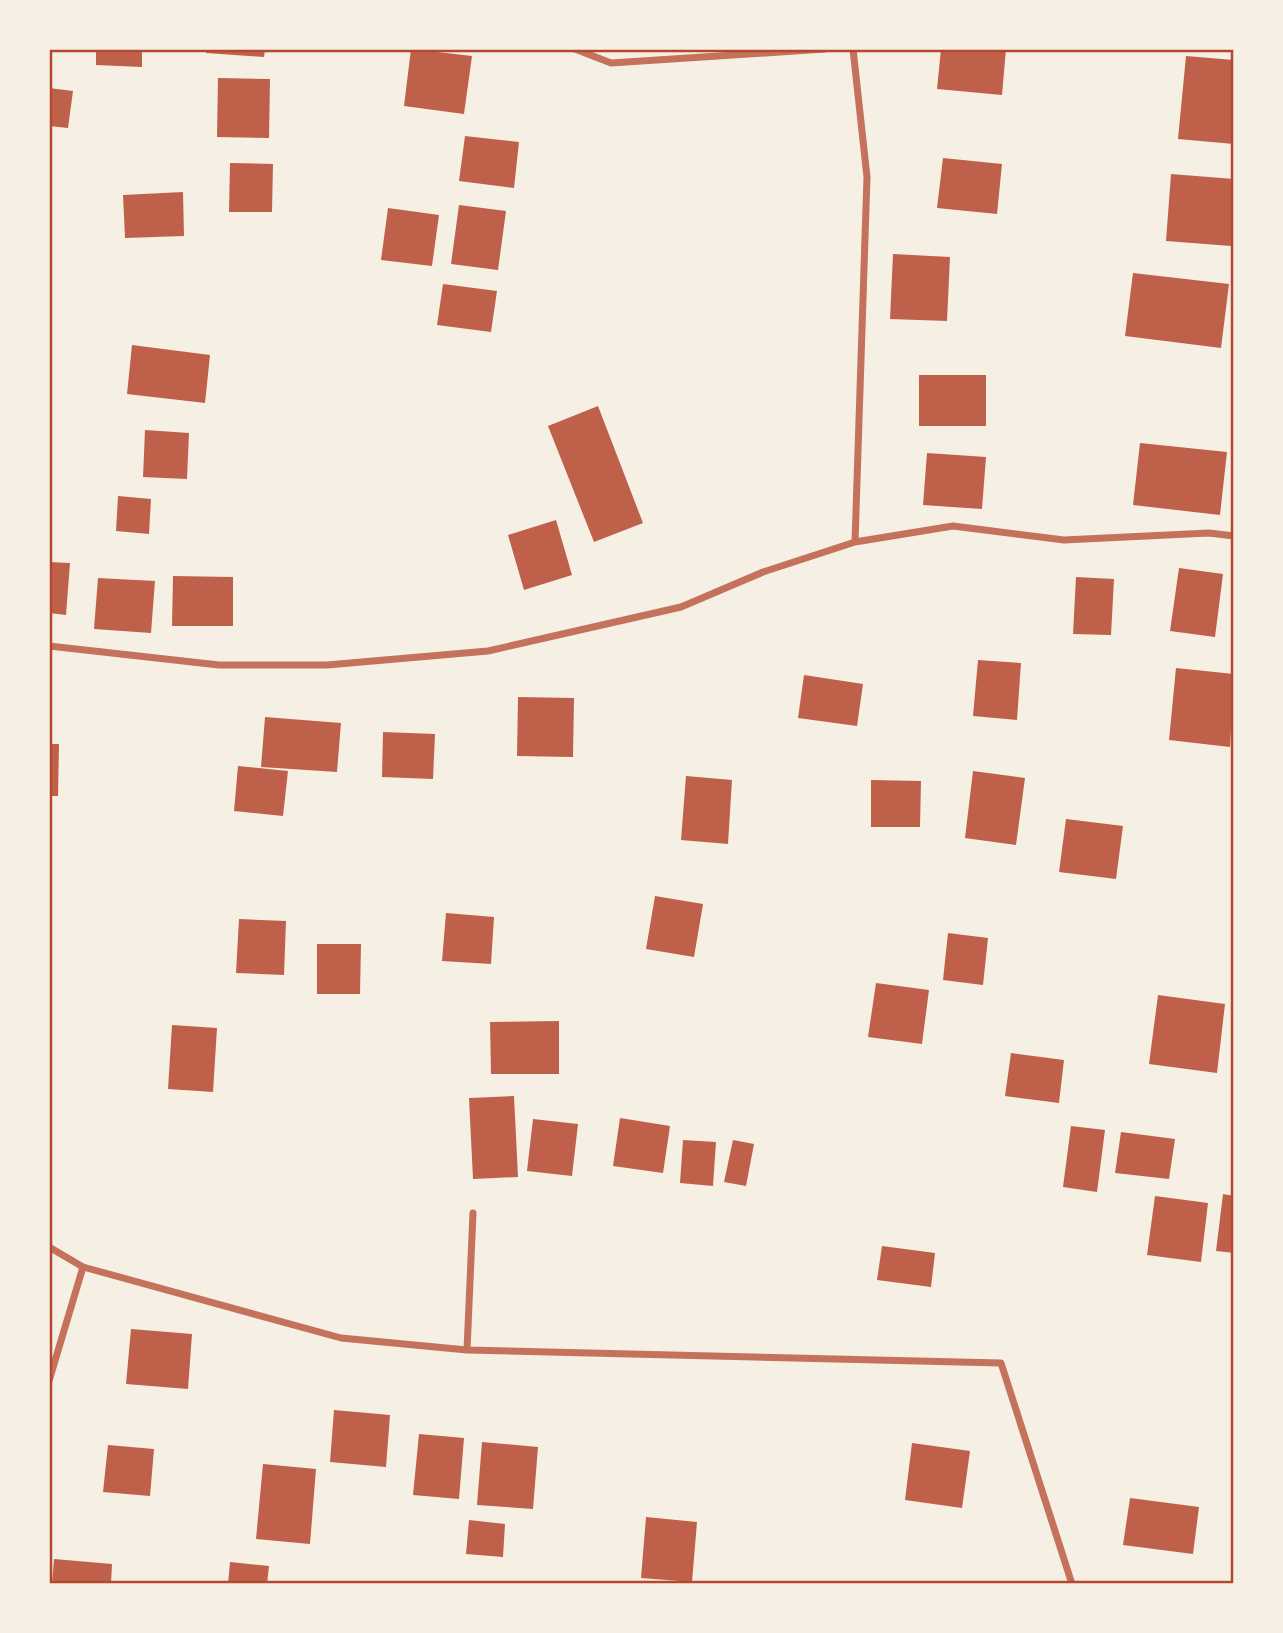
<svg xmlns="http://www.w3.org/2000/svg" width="1283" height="1633" font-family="'Work Sans',sans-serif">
<rect width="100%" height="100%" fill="#f6efe4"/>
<path fill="#bf614a" d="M96,49H142V67L96,65Z
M206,49H265L264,57L206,53Z
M411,49L472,56L464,114L404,106Z
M941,49H1006L1002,95L937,89Z
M1186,56L1234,60V144L1178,139Z
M218,78L270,79L269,138L217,137Z
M49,88L73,91L68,128L49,126Z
M465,136L519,142L514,188L459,181Z
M943,158L1002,164L997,214L937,208Z
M230,163L273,164L272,212H229Z
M1171,174L1234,179L1231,246L1166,241Z
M183,192L184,236L125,238L123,195Z
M459,205L506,211L498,270L451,264Z
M388,208L439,215L432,266L381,260Z
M893,254L950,257L947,321L890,319Z
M1133,273L1229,284L1221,348L1125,336Z
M443,284L497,291L491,332L437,325Z
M132,345L210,355L205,403L127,394Z
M919,375H986V426H919Z
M598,406L643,523L594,542L548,426Z
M145,430L189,433L187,479L143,477Z
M1140,443L1227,452L1220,515L1133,505Z
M927,453L986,457L982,509L923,505Z
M118,496L151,499L149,534L116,531Z
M556,520L572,575L524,590L508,535Z
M49,562L70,563L66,615L49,613Z
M1179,568L1223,574L1215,637L1170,631Z
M173,576L233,577V626H172Z
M1076,577L1114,579L1111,635L1073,634Z
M98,578L155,581L151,633L94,629Z
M978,660L1021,663L1017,720L973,716Z
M1176,668L1234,674L1230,747L1169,740Z
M804,675L863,684L857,726L798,718Z
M518,697L574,698L573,757L517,756Z
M265,717L341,723L337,772L261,767Z
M383,732L435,734L433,779L382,777Z
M49,744H59L58,796H49Z
M238,766L288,771L283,816L234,811Z
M973,771L1025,778L1016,845L965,838Z
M686,776L732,780L728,844L681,840Z
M871,780L921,781L920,827H871Z
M1066,819L1123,826L1116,879L1059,872Z
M655,896L703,904L694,957L646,949Z
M446,913L494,917L491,964L442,961Z
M239,919L286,921L284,975L236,973Z
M948,933L988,938L983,985L943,980Z
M317,944H361L360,994H317Z
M876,983L929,990L922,1044L868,1037Z
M1158,995L1225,1004L1217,1073L1149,1064Z
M559,1021V1074H491L490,1022Z
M172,1025L217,1028L213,1092L168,1089Z
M1011,1053L1064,1060L1059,1103L1005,1096Z
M514,1096L518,1177L473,1179L469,1098Z
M620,1118L670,1126L663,1173L613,1166Z
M533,1119L578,1124L572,1176L527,1171Z
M1071,1126L1105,1130L1097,1192L1063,1187Z
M1121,1132L1175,1139L1169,1179L1115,1173Z
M683,1140L716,1142L713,1186L680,1183Z
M733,1140L754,1144L746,1186L724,1182Z
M1223,1194L1234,1196V1253L1216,1251Z
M1155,1196L1208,1203L1201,1262L1147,1255Z
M882,1246L935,1253L931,1287L877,1280Z
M131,1329L192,1334L188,1389L126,1384Z
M334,1410L390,1415L386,1467L330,1462Z
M419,1434L464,1438L459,1499L413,1495Z
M482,1442L538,1447L533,1509L477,1505Z
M912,1443L970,1451L962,1508L905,1500Z
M108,1445L154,1449L150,1496L103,1492Z
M263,1464L316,1469L310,1544L256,1539Z
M1130,1498L1199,1507L1193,1554L1123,1545Z
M646,1517L697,1522L692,1582L641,1578Z
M469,1520L505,1524L503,1557L466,1554Z
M54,1559L112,1564L111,1584H52Z
M230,1562L269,1566L267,1584H228Z"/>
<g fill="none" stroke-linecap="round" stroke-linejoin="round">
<path stroke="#c5725c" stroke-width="7" d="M575,49L611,63L825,49
M853,49L867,177L855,542
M49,646L219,665H327L488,651L681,607L763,572L855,542L953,526L1064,540L1209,533L1234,536
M49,1247L83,1267L49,1381
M83,1267L341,1338L467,1350L473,1213
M467,1350L1001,1363L1072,1584"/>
</g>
<rect width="1283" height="1633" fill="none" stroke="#f6efe4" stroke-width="102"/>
<rect x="51" y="51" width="1181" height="1531" fill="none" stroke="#b5482f" stroke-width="2.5"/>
</svg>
